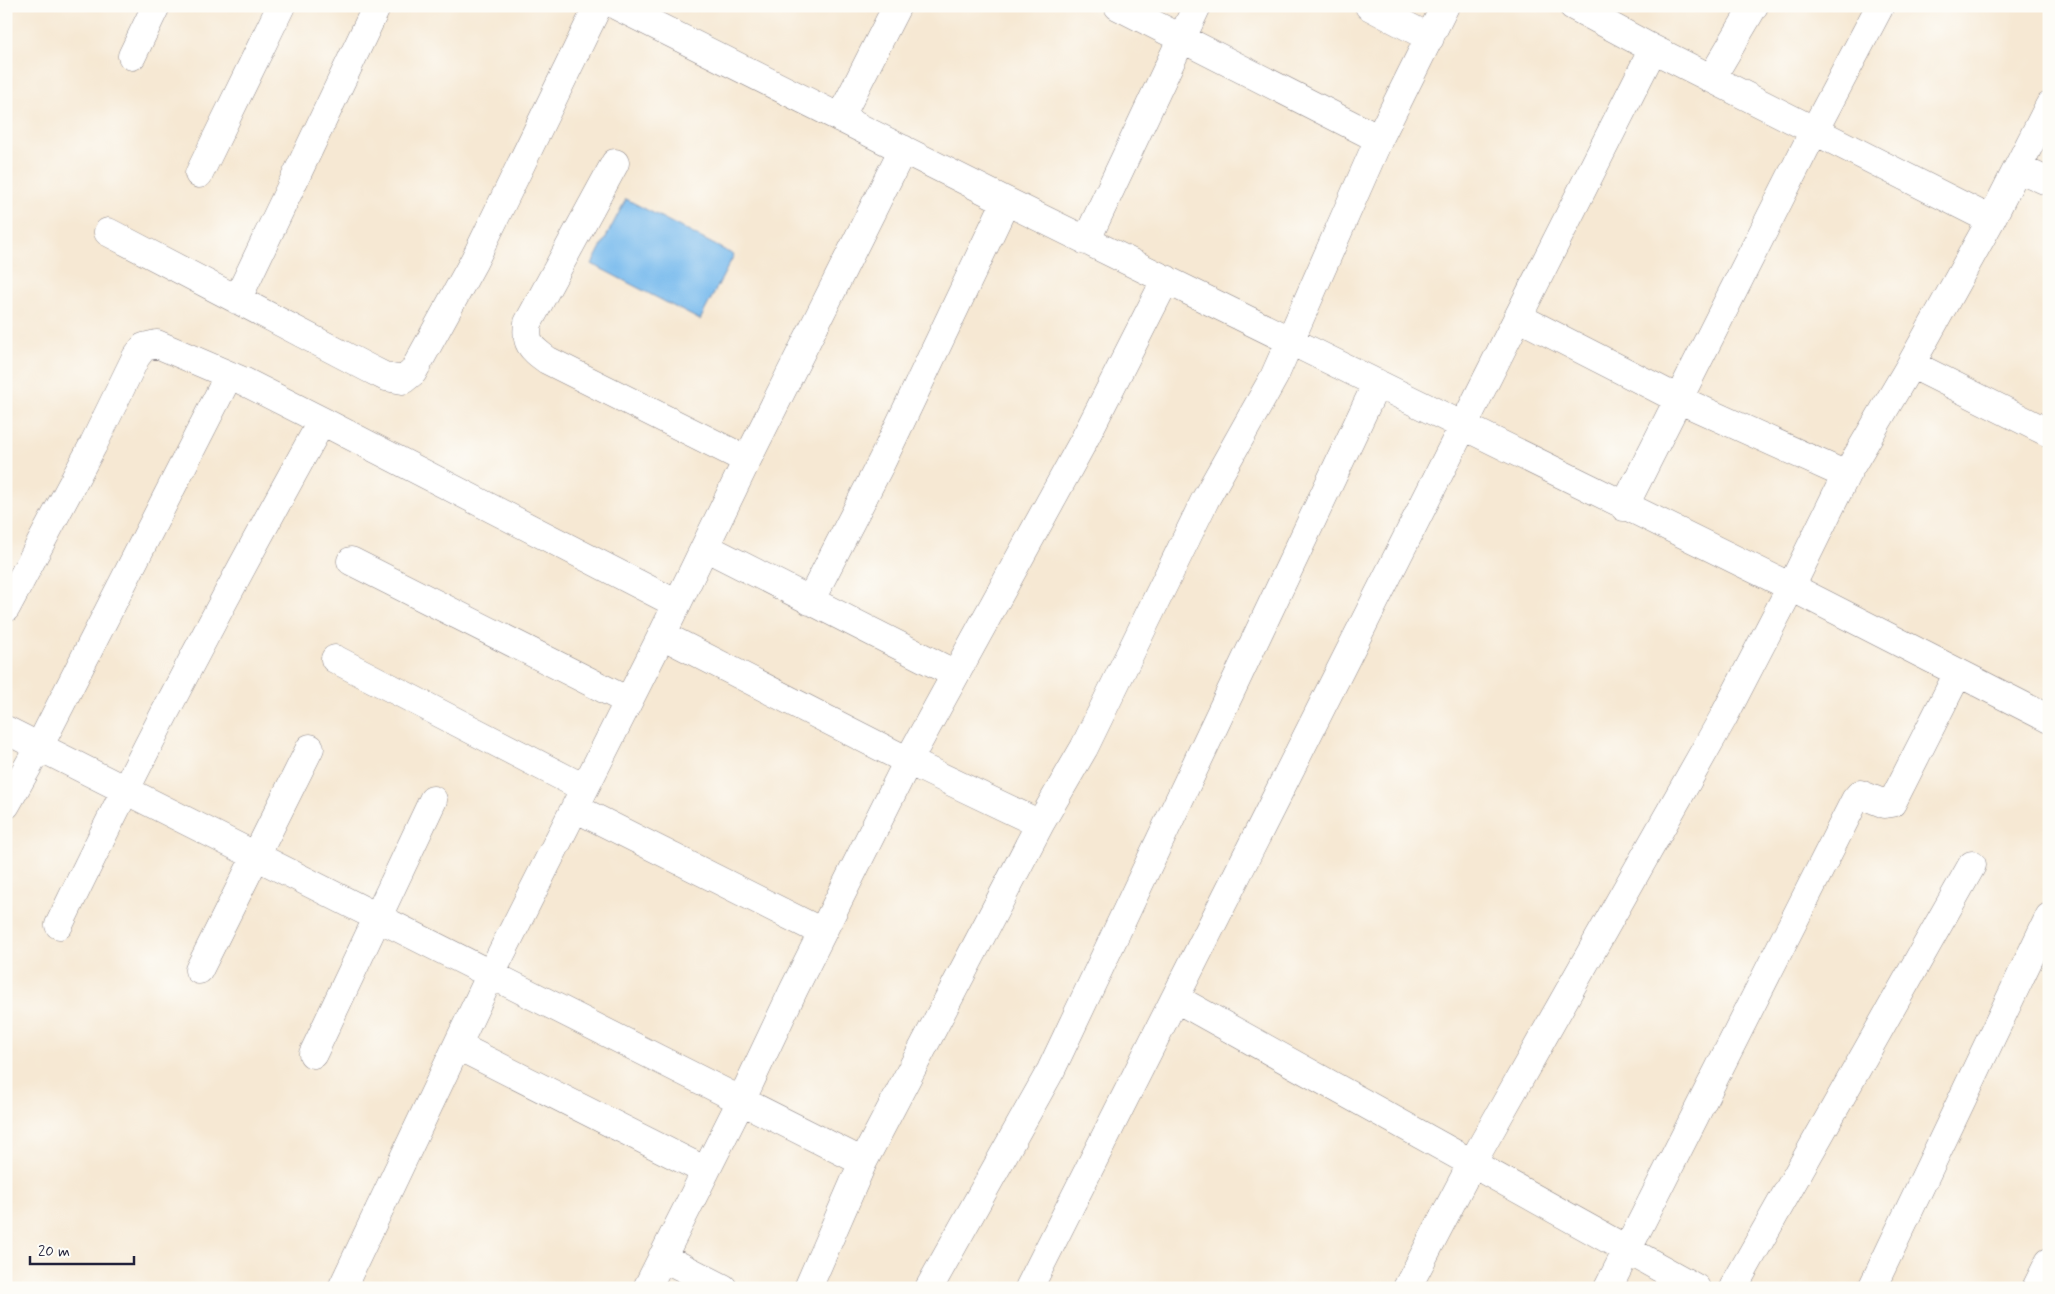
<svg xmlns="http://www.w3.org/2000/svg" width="2055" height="1294" font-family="Mynerve,sans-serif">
<rect width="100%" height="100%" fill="#fdfcf7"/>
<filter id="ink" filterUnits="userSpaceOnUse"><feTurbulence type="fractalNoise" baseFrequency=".02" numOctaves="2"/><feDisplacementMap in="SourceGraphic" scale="10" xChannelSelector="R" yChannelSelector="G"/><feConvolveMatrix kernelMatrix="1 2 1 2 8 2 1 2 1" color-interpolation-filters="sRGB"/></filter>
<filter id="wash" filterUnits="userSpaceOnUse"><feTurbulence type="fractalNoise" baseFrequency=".0096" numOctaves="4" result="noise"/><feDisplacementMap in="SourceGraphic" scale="20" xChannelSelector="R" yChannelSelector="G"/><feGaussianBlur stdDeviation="1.12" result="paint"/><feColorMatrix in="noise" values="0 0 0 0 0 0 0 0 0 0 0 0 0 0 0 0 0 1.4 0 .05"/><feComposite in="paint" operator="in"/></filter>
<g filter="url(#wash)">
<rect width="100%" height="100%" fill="#f6e8d3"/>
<path fill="#77baed" stroke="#4c6e94" d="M626,199L734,255L700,320L592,264Z"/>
</g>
<g filter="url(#ink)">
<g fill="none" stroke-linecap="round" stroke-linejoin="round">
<g stroke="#8c8587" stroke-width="29">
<path id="minor" d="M617,6L1006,201L1791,587L2049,719
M1118,6L1379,139
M1369,6L1430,38
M1573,6L1653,49L1991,220
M132,56L156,6
M1711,79L1754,6
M840,118L897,6
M615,163L528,323C525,344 531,348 547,360L747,460
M2018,168L2049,182
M199,174L281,6
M108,232L368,368L386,377L403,380L413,372L474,261L598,6
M1086,241L1197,6
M237,300L377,6
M1518,317L1678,399L1846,475
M1911,364L2049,433
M1624,507L1814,131L1880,6
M705,547L955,674
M351,561L628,701
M810,601L882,461L1006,201
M6,608L93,445L136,357L144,347L157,344L243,381L322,421L677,604
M662,635L908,761L1040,824
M335,659L584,788
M6,730L863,1162L808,1288
M6,805L39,747L229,375
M575,808L822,932
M59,925C141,754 230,586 322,421
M199,970L310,748
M1175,998L1696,1288
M458,1046L706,1171
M313,1054L433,800
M863,1162L1040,824L1084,748L1205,500L1274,377L1379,139L1445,6
M662,1257L723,1288
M342,1288L491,974L662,635L747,460L903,149
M647,1288L741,1101L794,989L908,761L1083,442L1166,279
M929,1288L1051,1070L1377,383
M1029,1288L1653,49
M1407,1288L1471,1165L1723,718L1791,587L1846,475L1911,364L1991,220L2049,106
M1608,1288L1855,800L1860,794L1885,804L1892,803L1958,673
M1733,1288L1972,865
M1872,1288L2049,917
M2036,1288L2049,1262"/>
</g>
<use href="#minor" stroke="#fff" stroke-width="28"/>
</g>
</g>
<rect width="2055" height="1294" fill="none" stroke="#fdfcf7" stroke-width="25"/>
<path d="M30 1256v8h104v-8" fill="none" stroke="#22223b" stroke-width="2.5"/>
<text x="38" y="1256" font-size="15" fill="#22223b" stroke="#fdfcf7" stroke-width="4" paint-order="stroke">20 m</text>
</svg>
